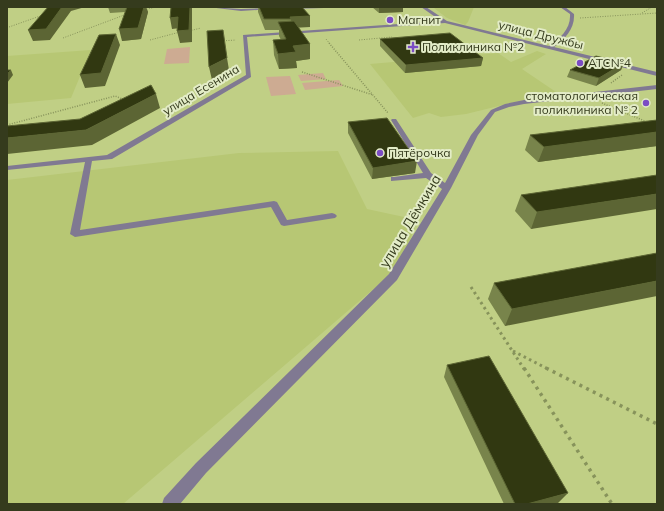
<svg xmlns="http://www.w3.org/2000/svg" width="664" height="511" font-family="Mulish,sans-serif">
<rect width="100%" height="100%" fill="#c0cf85"/>
<path fill="#b7c774" d="M450,7H474L468,22L465,25L447,18L434,8Z
M91,50L71,98L7,104V56Z
M537,51L546,54L522,69L556,92L466,114L441,117L429,113L413,118L370,64L498,53L511,62Z
M338,151L367,209L418,220L399,267L123,504H7V180L239,153Z"/>
<path fill="#cdab92" d="M190,47L189,63L164,64L167,49Z
M323,73L326,79L301,81L298,75Z
M290,76L296,94L271,96L266,77Z
M339,80L343,86L305,90L302,83Z"/>
<g fill="none" stroke-linecap="round" stroke-linejoin="round">
<path stroke="#87935b" stroke-width="1" stroke-dasharray="1 1.5" stroke-linecap="butt" d="M199,7V9
M144,10L156,7
M642,13L652,7
M580,18L657,13
M9,27L43,15
M189,31L201,28
M63,38L127,14
M326,39L330,44
M150,40L180,32
M359,40L392,37
M221,41L236,40"/>
<path stroke="#87935b" stroke-width="1.5" stroke-dasharray="1 1.5" stroke-linecap="butt" d="M329,43L388,113
M302,72L373,95
M611,83L622,75
M602,103L647,122
M7,125L115,96L125,100"/>
<path stroke="#87935b" stroke-width="3" stroke-dasharray="2.5 3.5" stroke-linecap="butt" d="M471,287L524,369
M513,351L548,369"/>
<path stroke="#87935b" stroke-width="3.5" stroke-dasharray="3 4.5" stroke-linecap="butt" d="M524,368L612,504
M546,368L657,424"/>
<path fill="#807992" fill-rule="evenodd" d="M208,7L241,9L270,8L272,9L241,11Z
M289,7H358L290,9L288,8Z
M421,7H426L447,21L549,46C560,38 571,29 570,14L560,7H565L574,14C575,29 565,39 554,47L657,72V76L445,23L247,37L251,77L112,159L92,161L80,230L274,201L277,202L287,220L332,213L335,214L337,216L335,218L284,226L281,225L271,207L75,237L70,234L85,162L7,170V166L107,155L246,75L243,35L441,21Z
M657,85V89L524,104L509,107L495,112L478,135L451,188L397,280L206,473L180,504H162L164,498L196,463L389,274L442,189L426,178L391,181V177H394L423,173L391,120L392,119H396L431,173L445,183L471,135L491,110L505,104L524,100Z"/>
</g>
<path fill="#78844b" d="M108,7H146L148,12L141,39L122,41L125,12L110,13Z
M258,7H302L310,27H298L310,44V59L296,61L297,68L279,69L274,55L273,40H281L279,36V30H265L258,12Z
M372,7H403V12L379,13Z
M380,39L483,58L481,66L405,73L380,46Z
M624,63L621,70L596,86L567,77L570,70Z
M657,120V146L538,162L525,150L530,135Z
M348,122L415,173L372,179L348,133Z
M657,175L531,229L515,211L521,195Z
M657,253L505,326L488,299L494,283Z
M447,365L558,503L553,504H504L444,377Z"/>
<path fill="#5c6534" d="M62,7H85L71,11L50,40L33,41L28,30Z
M144,7H146L148,12L141,39L122,41L119,29Z
M190,7H192V42L180,43L177,31Z
M379,7H403V12L379,13Z
M310,16V27L292,28L291,19L290,17Z
M178,17L180,28L172,29L170,18Z
M116,34L120,45L105,86L85,88L80,75Z
M310,44V59L296,61L297,68L279,69L278,54L293,46Z
M227,58L229,70L212,80L209,67Z
M483,58L481,66L405,73L406,65Z
M624,63L621,70L596,86L599,78Z
M11,70L13,75L7,83V74Z
M156,94L160,108L92,145L7,154V138L86,130Z
M657,132V146L538,162L544,147Z
M417,161L415,173L372,179L373,168Z
M657,194V209L531,229L537,212Z
M657,281V296L505,326L512,309Z
M568,493L558,503L553,504H527Z"/>
<path fill="#313811" stroke="#5c6534" d="M48,7H62L46,29L28,30Z
M127,7H144L138,28L119,29Z
M171,7H190L189,30L177,31L178,17L170,18Z
M259,7H302L310,16L290,17L291,19H264Z
M294,21L310,44L293,46L296,52L278,54L273,40L286,39L278,22Z
M223,30L227,58L209,67L207,31Z
M450,33L483,58L406,65L380,39Z
M116,34L101,73L80,75L99,35Z
M596,56L624,63L599,78L570,70Z
M7,70H11L7,74Z
M151,85L156,94L86,130L7,138V126L80,119Z
M387,118L417,161L373,168L348,122Z
M657,120V132L544,147L530,135Z
M657,175V194L537,212L521,195Z
M657,253V281L512,309L494,283Z
M489,356L568,493L527,504H515L447,365Z"/>
<g fill="#7b4cc4" stroke="#e3ecc7" stroke-width="1.5">
<circle cx="390" cy="20" r="4"/>
<path d="M411 41h4v4h4v4h-4v4h-4v-4h-4v-4h4z"/>
<circle cx="580" cy="63" r="4"/>
<circle cx="646" cy="103" r="4"/>
<circle cx="380" cy="153" r="4"/>
</g>
<g text-anchor="middle" stroke-width="4" stroke-linejoin="round" paint-order="stroke">
<g font-size="12" fill="#353b1d" stroke="#e3ecc7" text-anchor="start">
<text x="398" y="24">Магнит</text>
<text x="422" y="51">Поликлиника №2</text>
<text x="588" y="67">АТС№4</text>
<text x="638" y="100" text-anchor="end">стоматологическая<tspan x="638" dy="14">поликлиника № 2</tspan></text>
<text x="388" y="157">Пятёрочка</text>
</g>
<g font-size="12" fill="#353b1d" stroke="#e3ecc7">
<text transform="translate(541 35) rotate(14)" y="4">улица Дружбы</text>
<text transform="translate(201 90) rotate(-31)" y="4">улица Есенина</text>
</g>
<g font-size="14" fill="#353b1d" stroke="#e3ecc7">
<text transform="translate(410 221) rotate(-59)" y="5">улица Дёмкина</text>
</g>
</g>
<rect width="664" height="511" fill="none" stroke="#353b1d" stroke-width="16"/>
</svg>
